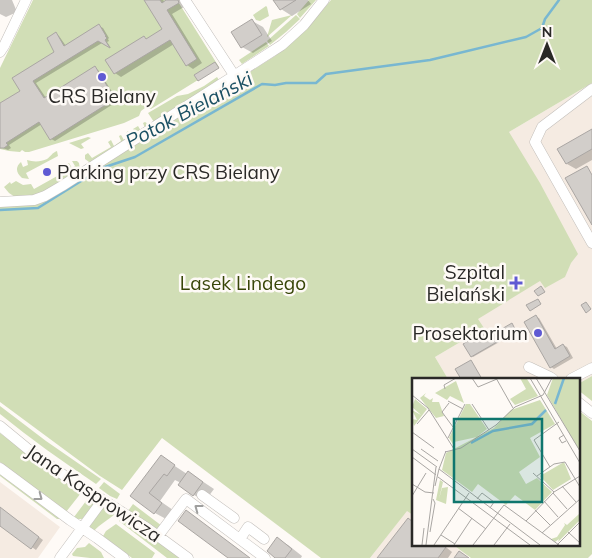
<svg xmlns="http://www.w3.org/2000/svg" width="592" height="558" font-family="Mulish,sans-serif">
<rect width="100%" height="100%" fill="#fefaf6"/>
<path fill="#f5ebe2" d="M592,83V376L578,384V379H448L435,357L470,336L509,132Z
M0,482L60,527L38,558H0Z
M407,510L413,515V544H452L470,558H370Z"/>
<path fill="#d1deb6" d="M33,0H177L219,67L151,109L145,108L141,111L139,116L124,123L29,152H25L22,150L20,152L9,151L0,149V68Z
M309,0H316L300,18L297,14Z
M331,0H592V83L509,132L540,183L578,254L571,263L565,277L545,288L540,281L478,319L484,328L435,357L448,379H413V515L407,511L370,558H321L162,438L122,490L100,476L0,402V207L25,205L165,125L275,56C296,40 314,21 331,0Z
M266,6L267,7L269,16L260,21L256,20L253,15Z
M292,15L267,37L272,20Z
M296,15L300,19L286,32L270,45L267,41Z
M266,42L269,46L242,64L239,60Z
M217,77L219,80L154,122L148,113L177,96L188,94L204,86Z
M145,122L148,124V127L93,162H89L85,159V155L88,153L92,158L111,147L108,142L111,140L114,146L121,141L119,136L121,135L124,140L128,137L126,133L128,131L131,136L135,133L133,129L138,126L141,131L145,128L143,123Z
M88,137L91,138L81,144L84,148L81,149L69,143Z
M57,151L58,156L26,173L29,179L22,178C16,173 15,167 21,162L23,167L28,165L27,160C33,162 41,162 47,159C51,156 52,153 57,151Z
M72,161H77L79,163L80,170L44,192L34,196L15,197L9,193L4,187L10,182L11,184L16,181L23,185L31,184L34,189L68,170L66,165L69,163L72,168L75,166Z
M592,376V401L578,390V384Z
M0,406L46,441L101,479L96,484C63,462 31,439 0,414Z
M578,410L592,421V554L588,558H471L452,544H578Z
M0,433L50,471L81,493L66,512L0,462Z
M0,474L61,519H57L0,476Z
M104,482L120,494L117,499L110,496L99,488Z
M89,497L93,501V506L82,519H77L74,517Z
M133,504L162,526L159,531L128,511Z
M103,508H106L115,514C108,520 100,524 94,531L90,528V526Z
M122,517L165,546L181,558H167L119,521Z
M116,524L155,553L152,558H132L103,536L106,531Z
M89,543L101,552L104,558H90L73,556L72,554L77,548L85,547Z"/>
<path fill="#0003" d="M0,0H12L17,12L6,17L0,14Z
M145,0H163L165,2L169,0H180L184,7L172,14L202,63L193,69L187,65L174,44L121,77L115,73L144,38L147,40L164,30Z
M275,0H308L311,4L292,16L281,9Z
M252,21L263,27L272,41L253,53L242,47Z
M99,26L103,28L109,38L108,39L109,41L107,42L111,48L102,43L36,83L46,98L95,68L98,70L118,101L55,141L51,139L42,124L9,145L11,148L8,150L0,147V104L21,91L56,53V34L59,36L66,46Z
M592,130V160L576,169L567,164Z
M536,317L539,318L557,349L563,345L567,347L573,358L554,369L551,367Z
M512,325L517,332L473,357L472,356L487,340Z
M161,457L187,474L188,472L199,479L214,489L205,501L194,495L181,483L175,480L160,501L173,510L166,519L155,513L132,496Z
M0,508L43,540L36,550L0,524Z
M408,519L413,522V544H442L452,552L448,558H379Z
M277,539L288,545L302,556L301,558H278Z"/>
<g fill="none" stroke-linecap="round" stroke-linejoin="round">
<path stroke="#78b7d1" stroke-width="2.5" d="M0,210L38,208L102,168L135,157L262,84L275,85L286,83H316L326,74L430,60L526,37L542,28L545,19L559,0"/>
</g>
<path fill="#d2ceca" stroke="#aaa6a3" d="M144,0H160L162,3L166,0H178L179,3L167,10L197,59L186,66L170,40L114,74L105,60L144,36L146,39L162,29Z
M273,0H296L280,10Z
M252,19L262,35L241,48L231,32Z
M99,24L106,36H105L107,38L105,40L110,48L98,41L33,81L44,98L95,66L115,99L50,140L39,122L6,143L8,145L4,148H0V103L20,91L12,78L54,52L47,38L56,32L64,46Z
M215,62L219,68L198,81L194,75Z
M592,129V149L566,164L557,149Z
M587,166L592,175V225L565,178Z
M541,286L545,292L538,296L534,291Z
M538,299L541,304L530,311L526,305Z
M586,302L591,309L586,313L581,305Z
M536,315L555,349L563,344L570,356L550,368L524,322Z
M512,323L516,331L471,357L463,344L483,332L486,338Z
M471,360L482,379H461L455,369Z
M161,455L175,465L167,476L164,474L149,493L162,503L154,514L130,496Z
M188,471L203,482L193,496L178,485Z
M0,507L39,537L31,549L0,526Z
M186,510L250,558H228L178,521Z
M408,518L413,522V544H442L446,547L438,558H377Z
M277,537L292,549L285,558H275L267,551Z
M459,551L469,558H454Z"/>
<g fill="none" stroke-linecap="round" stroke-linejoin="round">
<g stroke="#c3bfbb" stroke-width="11">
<path id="minor" d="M185,0L234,75
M0,52L4,46L26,0
M592,89L542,127L535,142L592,243
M0,202L34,200L45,196L62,186L282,45L304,25L324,0
M529,367L550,377L553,379
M571,379L592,368
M578,402L592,413
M0,426L34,454L65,476L147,528L188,558
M0,468L70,520L97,538L124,558
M202,495L234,518
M158,536L186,499L265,558
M240,539L248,527L264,539
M60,558L102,501"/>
</g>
<use href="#minor" stroke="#fff" stroke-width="10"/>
</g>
<defs><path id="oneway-chevron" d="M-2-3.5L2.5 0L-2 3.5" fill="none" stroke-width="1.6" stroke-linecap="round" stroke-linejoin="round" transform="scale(1.25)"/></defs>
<g stroke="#9f9f9e">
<use href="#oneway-chevron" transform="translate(39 497) rotate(37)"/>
<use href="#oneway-chevron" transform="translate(198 508) rotate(-143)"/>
</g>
<g fill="#5f5ad3" stroke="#fefaf6" stroke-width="2">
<circle cx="102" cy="77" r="5"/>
<circle cx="47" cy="172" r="5"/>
<path d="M513.5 275.5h5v5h5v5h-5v5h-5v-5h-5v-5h5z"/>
<circle cx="538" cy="333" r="5"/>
</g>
<g text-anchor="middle" stroke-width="5" stroke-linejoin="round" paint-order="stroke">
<g font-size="19" fill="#2a2927" stroke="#fefaf6" text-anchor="end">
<text x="102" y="103" text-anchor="middle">CRS Bielany</text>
<text x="57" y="179" text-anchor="start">Parking przy CRS Bielany</text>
<text x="505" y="279">Szpital<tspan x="505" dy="22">Bielański</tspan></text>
<text x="528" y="340">Prosektorium</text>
</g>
<g font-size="19" fill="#384608" stroke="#fefaf6">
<text x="243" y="290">Lasek Lindego</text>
</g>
<g font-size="19" fill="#2a2927" stroke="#fefaf6">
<text transform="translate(94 493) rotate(34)" y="7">Jana Kasprowicza</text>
</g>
<g font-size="20" font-style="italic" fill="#1b5063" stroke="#fefaf6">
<text transform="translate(189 110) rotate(-28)" y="7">Potok Bielański</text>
</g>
</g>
<g transform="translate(412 378)">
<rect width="168" height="168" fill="#fefaf6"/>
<path d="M108,0L115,1L126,18L103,27L98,21L114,11ZM141,0H167V72L135,17ZM44,3L52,25L38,18L35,22L23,15ZM14,15L12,18L18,22L21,20L20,24H27L32,38L24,40L8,20ZM3,21L15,31L2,48L0,41L5,42L0,32L9,37L0,29ZM128,22L143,46L118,60L128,79L107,94L114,106L125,100L140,114L123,132L103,117L94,127L66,106L60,114L30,92L34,75L82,50L99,32ZM54,26H58L75,51L65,59L42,64V68L37,60ZM152,84L159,101L141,112L128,98ZM28,102L31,104L27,121L30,110L36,109L34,126L24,122ZM167,136V143L146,164L147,161L143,164L139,161L145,159L153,147L152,145L155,147Z" fill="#d1deb6"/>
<path fill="none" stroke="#78b7d1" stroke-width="2.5" d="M143,26L152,0M59,65L81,53L120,46L134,32"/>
<path fill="none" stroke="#a9a6a3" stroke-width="1" d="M60,0L66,9L85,1M84,0L101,30M118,0L168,85M124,0L168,73M33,11L32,7L44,0M0,17L16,30L42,71M131,17L140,0M36,23L51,31M37,25L30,34L41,49M60,26L77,52M5,46L17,32M0,54L22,70M152,57L147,60L150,65L154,63M36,60L53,26M0,71L25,89M9,71L26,83M34,73L27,91L128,167M33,74L49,70L84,47L103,29L131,17M0,79L24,97M138,89L122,62L147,44M121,95L142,114M125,98L142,86L153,84L168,109M26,99L118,167M0,106L13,114L22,115M23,108L27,91M150,108L164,124M141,115L155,131M0,118L14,95M65,121L70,115L82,124L78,130M132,123L146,139M46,130L74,151M123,132L138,147M114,143L142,114L168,98M18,154L23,125L21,121M156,154L168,165M130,155L168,121M29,157L43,166M10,167L12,150M14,167L24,89M22,167L57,115M42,167L60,140M61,167L92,127L147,167M82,167L98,146M145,167L168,144"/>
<path fill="#0f766e" fill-opacity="0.15" stroke="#0f766e" stroke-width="2.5" d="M42,41H130V124H42Z"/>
<rect width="168" height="168" fill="none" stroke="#2a2927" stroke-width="2.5"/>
</g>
<g transform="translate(547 45)" stroke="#fefaf6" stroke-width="4" paint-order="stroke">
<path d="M0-4L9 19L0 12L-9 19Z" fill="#2a2927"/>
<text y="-8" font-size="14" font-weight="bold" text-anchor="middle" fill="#2a2927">N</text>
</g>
</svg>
